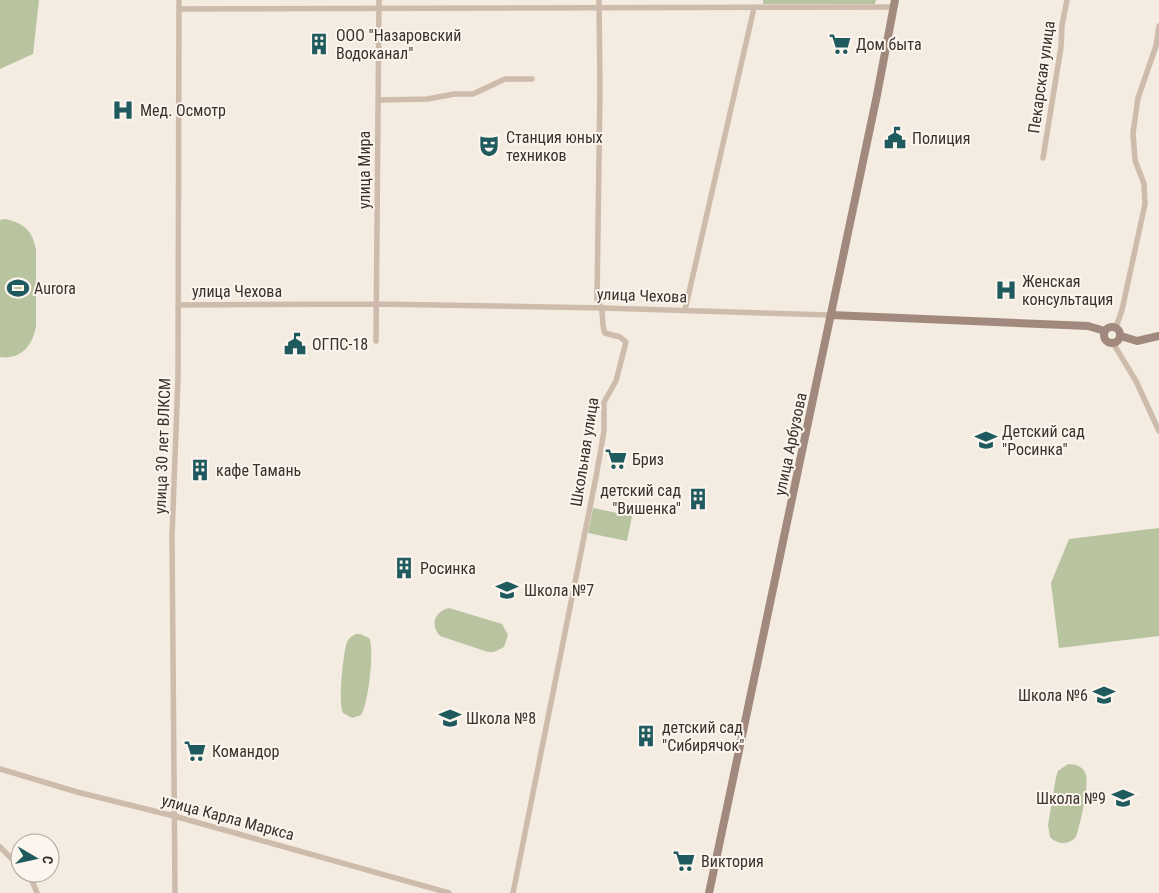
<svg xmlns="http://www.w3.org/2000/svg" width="1159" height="893" font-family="'Roboto Condensed',sans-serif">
<rect width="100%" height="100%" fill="#f4ebe1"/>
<path fill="#b8c4a0" d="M0,0H39L33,54L0,69Z
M763,0H876L875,4H763Z
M5,219C24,223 33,231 36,250V326C33,345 21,360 0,357V220Z
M593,508L632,516L627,541L588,533Z
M1159,528V636L1059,648L1051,583L1069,539Z
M449,608L502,624L508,635L504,647L494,652H488L440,636C430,625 434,612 449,608Z
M356,634H360L369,638C375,648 368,706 361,715L352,718L343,713C338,703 343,654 347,642C349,638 352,636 356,634Z
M1068,764C1076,764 1084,767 1086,775C1089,787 1080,825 1076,837C1068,845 1058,845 1050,837L1048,825L1056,777L1058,771Z"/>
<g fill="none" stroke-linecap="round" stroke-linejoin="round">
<path stroke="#cdbbac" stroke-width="5.5" d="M179,9L893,7
M379,100L428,99L454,94H473L505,79H532
M1043,158L1061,47L1062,25L1067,0
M178,305L377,304L603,308L831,315
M685,310L754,8
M1116,327L1122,310L1145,204L1144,184L1135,160L1133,133L1138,98L1156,46L1159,26
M376,341L379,0
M1113,343L1136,381L1159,431
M0,769L77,792L174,816L449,893
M0,847L20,867
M26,873L31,878L37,893
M175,893L172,536L178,378L179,0
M513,893L596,477L604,431V402L616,381L626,342L620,337L605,333C600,321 606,313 597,300L600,88L599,0"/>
<path stroke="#a18a7d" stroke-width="8" d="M831,315L1088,326L1105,331
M1104 335a8 8 0 1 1 16 0a8 8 0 1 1-16 0Z
M1121,336L1137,341L1159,336
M709,893L877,95L895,0"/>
</g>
<defs>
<g id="building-bare" transform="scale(1.725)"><path d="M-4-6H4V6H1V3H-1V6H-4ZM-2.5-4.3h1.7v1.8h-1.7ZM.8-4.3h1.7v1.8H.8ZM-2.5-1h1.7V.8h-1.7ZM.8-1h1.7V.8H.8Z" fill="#1f5a5e" stroke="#fbf5ee" stroke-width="2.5" paint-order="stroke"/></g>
<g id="supermarket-bare" transform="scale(1.725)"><path d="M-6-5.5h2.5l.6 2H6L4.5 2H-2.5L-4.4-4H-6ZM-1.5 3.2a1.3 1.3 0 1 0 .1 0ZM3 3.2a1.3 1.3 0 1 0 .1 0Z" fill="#1f5a5e" stroke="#fbf5ee" stroke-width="2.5" paint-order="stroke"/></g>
<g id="hospital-bare" transform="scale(1.725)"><path d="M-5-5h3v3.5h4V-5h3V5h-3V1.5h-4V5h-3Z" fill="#1f5a5e" stroke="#fbf5ee" stroke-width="2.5" paint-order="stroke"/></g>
<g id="civic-bare" transform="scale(1.725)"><path d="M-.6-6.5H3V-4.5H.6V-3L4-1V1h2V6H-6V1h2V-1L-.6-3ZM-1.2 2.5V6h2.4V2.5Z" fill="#1f5a5e" stroke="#fbf5ee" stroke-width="2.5" paint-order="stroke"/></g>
<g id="theatre-bare" transform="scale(1.725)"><path d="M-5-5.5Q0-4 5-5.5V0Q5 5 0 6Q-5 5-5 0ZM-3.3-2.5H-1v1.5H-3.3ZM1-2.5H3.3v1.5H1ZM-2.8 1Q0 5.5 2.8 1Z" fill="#1f5a5e" stroke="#fbf5ee" stroke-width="2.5" paint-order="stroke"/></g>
<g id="stadium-bare" transform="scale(1.725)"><path d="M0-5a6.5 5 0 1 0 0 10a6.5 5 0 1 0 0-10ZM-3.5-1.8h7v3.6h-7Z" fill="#1f5a5e" stroke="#fbf5ee" stroke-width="2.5" paint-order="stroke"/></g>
<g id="school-bare" transform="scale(1.725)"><path d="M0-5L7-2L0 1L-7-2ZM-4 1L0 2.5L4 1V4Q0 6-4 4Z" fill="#1f5a5e" stroke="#fbf5ee" stroke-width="2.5" paint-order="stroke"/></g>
</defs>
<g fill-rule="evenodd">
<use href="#building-bare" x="319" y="44"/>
<use href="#supermarket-bare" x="840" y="44"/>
<use href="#hospital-bare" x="123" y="110"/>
<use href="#civic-bare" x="895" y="138"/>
<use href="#theatre-bare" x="489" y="146"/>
<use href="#stadium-bare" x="18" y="288"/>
<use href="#hospital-bare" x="1006" y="290"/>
<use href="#civic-bare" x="295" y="344"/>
<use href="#school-bare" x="986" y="440"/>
<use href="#supermarket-bare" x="616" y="459"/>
<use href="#building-bare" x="200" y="470"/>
<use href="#building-bare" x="698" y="499"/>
<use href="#building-bare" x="404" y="568"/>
<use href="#school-bare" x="507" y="590"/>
<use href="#school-bare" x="1104" y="695"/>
<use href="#school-bare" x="450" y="718"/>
<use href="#building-bare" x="646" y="736"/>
<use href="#supermarket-bare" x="195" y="751"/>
<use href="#school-bare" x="1123" y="798"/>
<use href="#supermarket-bare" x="684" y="861"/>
</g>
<g text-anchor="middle" stroke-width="4" stroke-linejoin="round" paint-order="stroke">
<g font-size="16" fill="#3b302b" stroke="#fbf5ee" text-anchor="start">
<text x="336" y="41">ООО "Назаровский<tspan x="336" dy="18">Водоканал"</tspan></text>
<text x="856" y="50">Дом быта</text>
<text x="140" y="116">Мед. Осмотр</text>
<text x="506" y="143">Станция юных<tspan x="506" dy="18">техников</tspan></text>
<text x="912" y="144">Полиция</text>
<text x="1022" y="287">Женская<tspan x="1022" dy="18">консультация</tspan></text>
<text x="34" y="294">Aurora</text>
<text x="312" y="350">ОГПС-18</text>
<text x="1002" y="437">Детский сад<tspan x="1002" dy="18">"Росинка"</tspan></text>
<text x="632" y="465">Бриз</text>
<text x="216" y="476">кафе Тамань</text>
<text x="681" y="496" text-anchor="end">детский сад<tspan x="681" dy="18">"Вишенка"</tspan></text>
<text x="420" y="574">Росинка</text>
<text x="524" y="596">Школа №7</text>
<text x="1088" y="701" text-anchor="end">Школа №6</text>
<text x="466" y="724">Школа №8</text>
<text x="662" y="733">детский сад<tspan x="662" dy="18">"Сибирячок"</tspan></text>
<text x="212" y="757">Командор</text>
<text x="1106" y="804" text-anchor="end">Школа №9</text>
<text x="701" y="867">Виктория</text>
</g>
<g font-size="16" fill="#3b302b" stroke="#fbf5ee">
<text transform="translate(1041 77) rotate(-82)" y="6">Пекарская улица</text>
<text transform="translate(364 170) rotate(-90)" y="6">улица Мира</text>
<text x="237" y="297">улица Чехова</text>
<text transform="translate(642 295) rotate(2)" y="6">улица Чехова</text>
<text transform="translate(790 444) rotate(-78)" y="6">улица Арбузова</text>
<text transform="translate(162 446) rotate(-88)" y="6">улица 30 лет ВЛКСМ</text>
<text transform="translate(584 452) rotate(-81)" y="6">Школьная улица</text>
<text transform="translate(228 817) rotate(15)" y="6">улица Карла Маркса</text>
</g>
</g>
<g transform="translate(35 858) rotate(99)"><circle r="24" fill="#fbf5ee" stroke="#aea6a0"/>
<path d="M0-4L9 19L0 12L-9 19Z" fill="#1f5a5e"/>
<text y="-8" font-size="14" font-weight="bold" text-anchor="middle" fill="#3b302b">С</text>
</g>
</svg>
